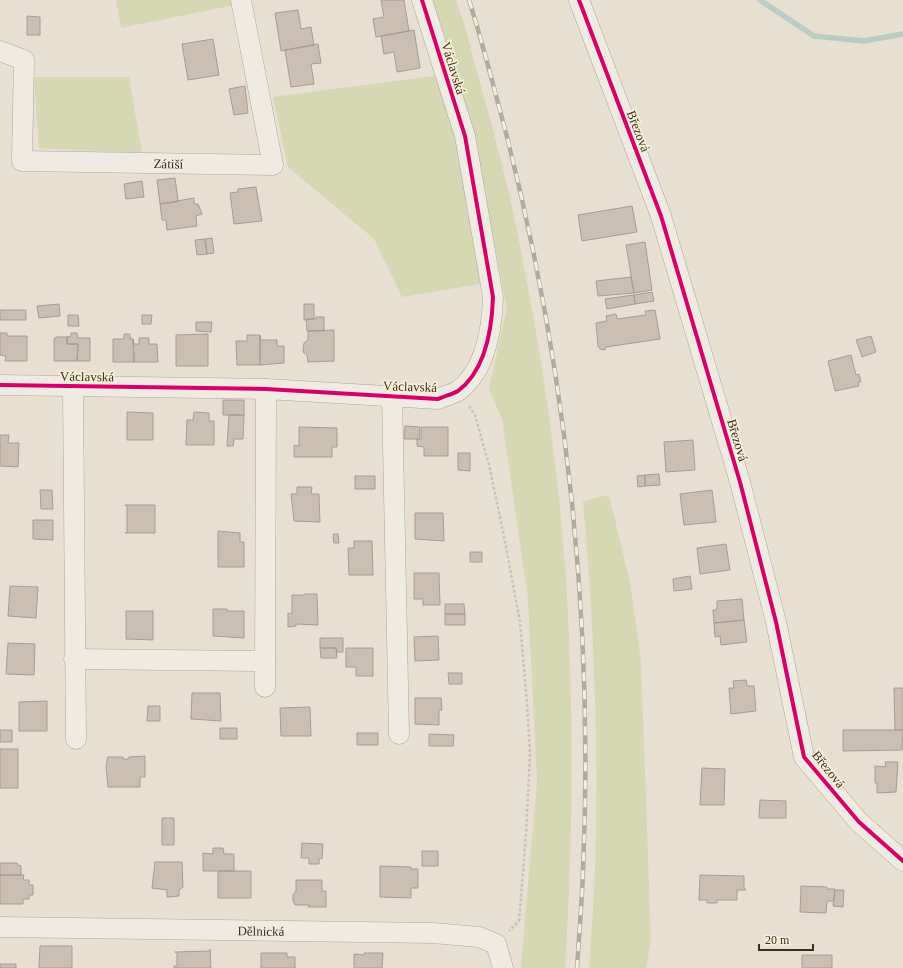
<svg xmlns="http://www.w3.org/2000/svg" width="903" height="968" font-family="Georgia,serif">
<rect width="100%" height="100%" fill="#e7e0d1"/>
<path fill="#d6d7b3" d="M116,0H233L235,5L121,28Z
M430,0H456L465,27C480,84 497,141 510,198C538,328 559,462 567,595C574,720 573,844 565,968H521L537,781L528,599L502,419L489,388L507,308L474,141Z
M441,75L492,282L402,297L374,239L288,167L273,97Z
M34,77H129L142,153L39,148Z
M609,495L630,583L641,661L651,941L646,968H589C591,935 594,901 595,868C599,745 594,623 583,501Z"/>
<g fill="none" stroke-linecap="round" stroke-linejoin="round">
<path stroke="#bcccc2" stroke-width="5.5" d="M760,0L814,36L864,41L903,34"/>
</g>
<path fill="#cbbfb2" stroke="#a89c90" d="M381,0H404L409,31L376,37L373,19L384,17Z
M298,10L301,29L311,27L314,45L281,51L275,13Z
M27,16L40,17V35H27Z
M414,30L420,68L397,72L394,52L384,54L381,36Z
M213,39L219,75L188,80L182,44Z
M318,44L321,63L311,64L314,84L291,87L285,50Z
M245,86L248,113L234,115L229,89Z
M175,178L178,200L177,202L160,204L157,180Z
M142,181L144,197L126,199L124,184Z
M256,187L262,221L234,224L230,193L238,192V189Z
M194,198V204H198L202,214L196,216L197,226L167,230L166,220H162L160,204Z
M632,206L637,232L582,241L578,215Z
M212,238L214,253L207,254L205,239Z
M205,239L207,254L197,255L195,240Z
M645,242L652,290L634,293L626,245Z
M631,277L634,293L598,296L596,281Z
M652,292L654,301L635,304L634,295Z
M634,295L635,304L607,309L605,299Z
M59,304L60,316L39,318L37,306Z
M304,304H314V319L304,320Z
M0,310H26V320H0Z
M655,310L660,339L606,347L605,350L600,349L598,346L596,323L607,321L606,316L616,314L617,319L646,315L645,311Z
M68,315H78L79,326H68Z
M142,315H152L151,324H142Z
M316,317H324V331H307L306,319H316Z
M196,322H212L211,332L196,331Z
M334,330V361L308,362L307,355L303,352L304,343L308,340V331Z
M0,333H7V336H27V361H5L6,356L0,355Z
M71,333H77L78,338H90V361H77L78,344H67V337L71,336Z
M124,334H130V339H133L134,362H113V339H124Z
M208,334V366H176V335Z
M247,335H260V365H237L236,341H247Z
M260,335L261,340H277V346H284V363L260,365Z
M871,336L876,352L862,357L856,340Z
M56,337H67V344H78L77,361H54V339Z
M139,338H149V344H157L158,362H134L133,339L134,344H139Z
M851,355L856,375L859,374L861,382H858L859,386L835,391L828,361Z
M223,400H244V415H223Z
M127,412L153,413V440H127Z
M194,412L209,413V421H214V445H186L187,420H193Z
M229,415H244L243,439H234L233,446H227Z
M405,426L420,427L419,439H404Z
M299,427L337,428V447H332V457H294V445L299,446Z
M421,427H448V456H424V447L417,446V439H421Z
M0,435H9L8,443H19L18,467L0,466Z
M693,440L695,470L666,472L664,442Z
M458,453H470V471L458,470Z
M659,474L660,485L645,486V475Z
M645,475V486L638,487L637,476Z
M355,476H375V489H355Z
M297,487H312L311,494H319L320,522L294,521L291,494H297Z
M40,490H52L53,509H41Z
M712,490L716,522L684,525L680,494Z
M125,505H155V533H125L127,532V506Z
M415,513H443L444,541L415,539Z
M33,520H53V540L33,539Z
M218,531L240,533V542H244V567H218Z
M333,534H338L339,543H334Z
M354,541H372L373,575H349L348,548H354Z
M726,544L730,570L700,574L697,548Z
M470,552H482V562H470Z
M414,573H439L440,605H423V599H414Z
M690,576L692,589L674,591L673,579Z
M10,586L38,587L36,618L8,616Z
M305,594H317L318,625L296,624V626L288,627V613L292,614V595H304Z
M742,599L744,620L714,623L713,610H717V601Z
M445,604H464L465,614H445Z
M213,609H227V611H244V638L213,636Z
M126,611H153V640L126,639Z
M465,614V625H445V614Z
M744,620L747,642L721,645L720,636L715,637L714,623Z
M438,636L439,660L415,661L414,637Z
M320,638H343V652H337L336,648H320Z
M8,643L35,644L34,675L6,674Z
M320,648H336L337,658H321Z
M346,648H373V676H356V667H346Z
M448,673H462V684H449Z
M746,680L747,686H754L756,711L731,714L729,688H734L733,681Z
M894,688H903V730H895Z
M192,693H220L221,721L191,719Z
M415,698H441L442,710H439V725L415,724Z
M47,701V731H19V702Z
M148,706H160V721H147Z
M310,707L311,736H281L280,708Z
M220,728H237V739H220Z
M0,730H12V742H0Z
M843,730H903L902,750L843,751Z
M357,733H378V745H357Z
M429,734L454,735L453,746H429Z
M0,749H18V788H0Z
M145,756V777H140V787H108L106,766L108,757H123V759H128L129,757Z
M885,762H898L896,792L877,793V783H875V766L886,767Z
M702,768L725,769L724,805H700Z
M760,800L786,801V818H759Z
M162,818H174V845H162Z
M302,843L323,844L322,859L319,858V864H309V858H301Z
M213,848H223L224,854H234V871H203V853L213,854Z
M422,851H438V866H422Z
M155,862H182L183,887L179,890V896L167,897V890L152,888Z
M0,863H17L18,865L21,866V875H0Z
M380,866L411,867V869H418V888H411V898L380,897Z
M218,871H251V898H218Z
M0,875H24L23,880H29V885H33V895H29V899H23V904H0Z
M700,875L744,876V888L746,890H737V900H717V903H707V900H699Z
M296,880H322V891H326V907H308L309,905H295L293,901V895L296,891Z
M801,886L827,887V889H835L834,901H827L826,913L800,912Z
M835,890H844L843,907L833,906Z
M40,946H72V968H39Z
M210,949L211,968H174V966H177V953L175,952L210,951Z
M261,953H287V957H295V968H261Z
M364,953H383L382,968H354V954L364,955Z
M802,955H832V968H802Z
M0,964H16V968H0Z"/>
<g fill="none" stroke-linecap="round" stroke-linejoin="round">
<g stroke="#ada599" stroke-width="21">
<g id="street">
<path d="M579,0L661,216L740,482L776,622L804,757L859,822L903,861"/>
<path id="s1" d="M0,51L24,60L22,161L273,165L241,0"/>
<path d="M0,385L266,389L438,399C444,396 453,394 458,391C486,370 492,328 493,297L465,136L422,0"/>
<path d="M73,386L76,739"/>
<path d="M392,395L399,734"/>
<path d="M74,659L265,661"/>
<path d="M265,687L266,389"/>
<path id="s2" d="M0,927L433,933L479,937L496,944L503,968"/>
</g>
</g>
<path stroke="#c8c2b9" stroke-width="2.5" stroke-dasharray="3 2" stroke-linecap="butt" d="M469,406L475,415L489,465L503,531L520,622L527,704L530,754L526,835L519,921L509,931"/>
<use href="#street" stroke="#efebe3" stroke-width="20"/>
<g stroke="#afaaa2" stroke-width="4.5">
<path id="rail" d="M469,0C483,44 494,88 506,133C567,372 594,623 583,870C582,902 579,935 577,968"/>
</g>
<use href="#rail" stroke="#f7eed8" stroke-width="3" stroke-dasharray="9" stroke-linecap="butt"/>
<g stroke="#f7eed8" stroke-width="6">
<path id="cycleway" d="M579,0L661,216L740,482L776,622L804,757L859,822L903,861
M0,385L266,389L438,399C444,396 453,394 458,391C486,370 492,328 493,297L465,136L422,0"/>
</g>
<use href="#cycleway" stroke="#d6006c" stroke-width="4"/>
</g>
<g text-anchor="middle" stroke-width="3.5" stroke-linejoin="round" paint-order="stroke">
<g font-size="13" fill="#3d2e20" stroke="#f7eed8">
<text transform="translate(454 68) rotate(73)" y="5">Václavská</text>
<text transform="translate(639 131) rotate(69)" y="5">Březová</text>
<text dy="5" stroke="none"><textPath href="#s1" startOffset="273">Zátiší</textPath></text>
<text transform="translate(87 376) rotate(1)" y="5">Václavská</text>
<text transform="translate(410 386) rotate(2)" y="5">Václavská</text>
<text transform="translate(738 440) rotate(73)" y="5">Březová</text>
<text transform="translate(829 769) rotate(51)" y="5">Březová</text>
<text dy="5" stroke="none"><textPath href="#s2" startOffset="261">Dělnická</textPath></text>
</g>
</g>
<path d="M759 944v6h54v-6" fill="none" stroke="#3d2e20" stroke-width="2"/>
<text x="765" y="944" font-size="12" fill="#3d2e20" stroke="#f7eed8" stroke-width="3" paint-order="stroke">20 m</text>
</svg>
